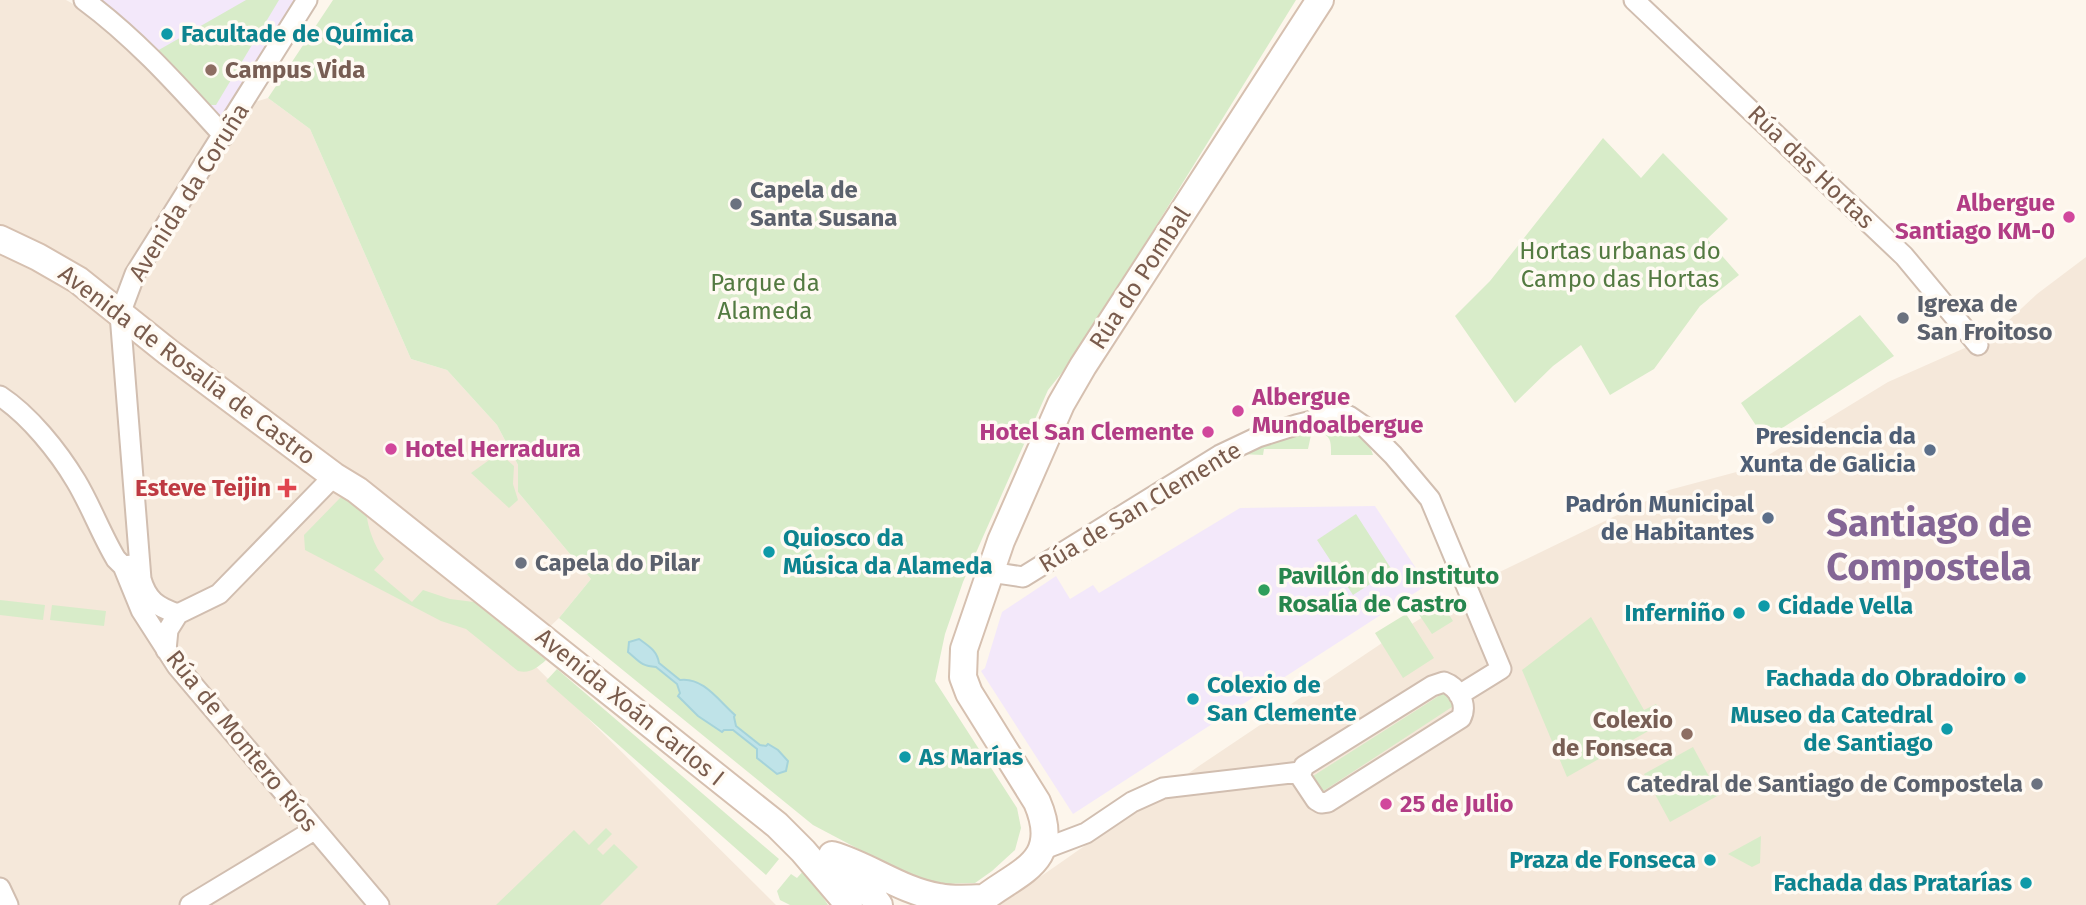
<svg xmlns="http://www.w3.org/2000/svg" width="2086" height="905" font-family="'Fira Sans',sans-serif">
<rect width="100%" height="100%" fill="#fdf6ec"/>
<path fill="#f5e8da" d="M0,0H66L112,25L202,118L268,98L310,129L411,359L447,370L497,425L518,465V492L591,579L559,618L522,653L776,905H0Z
M2086,257V905H1000L1199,766L1397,633L1485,579L1669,490L1744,470L1888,382L1992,336L2037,294Z"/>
<path fill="#f3e8fa" d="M84,0H302L223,126Z
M1375,506L1427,585L1073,814L981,671L985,668L1002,612L1056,576L1070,599L1093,585L1099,593L1240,508Z"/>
<path fill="#d8ecc9" d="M246,0H279L216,105H209L157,51Z
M333,0H1296L1076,355L1048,390L963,582L945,634L935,681L1017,808L1021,828L1015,850L992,871L975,883L941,884L902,872L813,825L559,618L591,579L518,492V465L497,425L447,370L411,359L310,129L268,98Z
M1603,138L1641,178L1663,153L1728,219L1707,239L1739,275L1700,306L1654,369L1610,395L1581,345L1553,366L1515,403L1455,316L1490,281Z
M1860,315L1894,356L1765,439L1741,403Z
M1336,426C1351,428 1369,439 1373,455H1331C1331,445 1332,435 1320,433L1311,435L1308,449H1264L1263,455L1239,454L1274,441Z
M499,453L514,466L513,484L518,500L509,508L471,473Z
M340,498H346L366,511C368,529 374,545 384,559L374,570L412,602L423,590L450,599L474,602L546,660C537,668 530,674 518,671L466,629L441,621L305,550L304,535Z
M1356,514L1392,570L1353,595L1317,540Z
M1426,599L1432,608L1441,602L1453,621L1432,634L1414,607Z
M0,600L45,605L43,620L0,615Z
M52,605L106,611L104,626L50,620Z
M1406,614L1434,658L1403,678L1375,633Z
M1591,617L1644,710L1656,704L1666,721L1567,777L1522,670Z
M557,669L779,859L766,875L546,681Z
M1445,692L1449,693L1455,705L1322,792L1313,776Z
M1693,747L1719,795L1670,822L1644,774Z
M606,828L612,834L597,849L603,855L614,844L638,867L600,905H496L574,830L589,845Z
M1761,836L1760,863L1752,867L1728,854Z
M805,869L828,905H790L780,900L777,891L791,874L797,878Z"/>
<path fill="#bfe3e8" stroke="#a5d3da" stroke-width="2" d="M639,639C650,647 657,651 659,663L680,680C703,677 718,700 735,715L734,717L736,726L760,745L766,746L768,744L778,750L788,761L786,771L777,774L757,758V749L733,730H724L722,732L698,716L678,696L680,693L677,684L656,667C641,666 640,662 628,652L629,642Z"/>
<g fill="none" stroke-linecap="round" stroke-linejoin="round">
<g stroke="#d1beb0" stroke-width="23">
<path id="street" d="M84,0C137,39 180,88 224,136
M1634,0L1904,256L1978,345
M0,396C29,415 58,451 76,481C91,506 101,534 116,559L123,566L133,565
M123,566L141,610L177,666L379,905
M990,572L1023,577L1220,455L1258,437L1296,425L1332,416H1349L1365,427L1393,455L1430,499L1501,669L1459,695
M178,614C157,607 147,600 141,579L120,314L135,274L307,0
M166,650L168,630L178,614L219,594L334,476
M1444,682C1458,687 1468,704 1461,718L1328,802L1321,803L1316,800L1300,776L1304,766L1432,686Z
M1041,850L1086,833L1132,802L1163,788L1300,772
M0,888L8,905
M190,905L314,830"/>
</g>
<g stroke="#d6c0b0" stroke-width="30">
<path id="secondary" d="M0,239L38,257L78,280L168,352L334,476L357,490L777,825L803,851L849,905
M832,855C868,865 901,891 939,897C953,900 968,899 983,898
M842,865L864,885L879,905
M976,905C1010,873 1065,867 1037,802L969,693L963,677L964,649L1001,541L1061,404L1083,366L1320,0"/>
</g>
<use href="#street" stroke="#fff" stroke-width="19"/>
<use href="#secondary" stroke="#fff" stroke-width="26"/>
</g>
<g fill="#0f9aa8" stroke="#fffaf3" stroke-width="2.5">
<circle cx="167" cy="34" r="7"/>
<circle cx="769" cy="552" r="7"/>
<circle cx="1764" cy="606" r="7"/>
<circle cx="1739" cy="613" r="7"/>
<circle cx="2020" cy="678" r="7"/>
<circle cx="1193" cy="699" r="7"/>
<circle cx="1947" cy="729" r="7"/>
<circle cx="905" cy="757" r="7"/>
<circle cx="1710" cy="860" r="7"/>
<circle cx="2026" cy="883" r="7"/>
</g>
<g fill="#8d6e63" stroke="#fffaf3" stroke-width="2.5">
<circle cx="211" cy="70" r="7"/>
<circle cx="1687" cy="734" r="7"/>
</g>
<g fill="#6b7280" stroke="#fffaf3" stroke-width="2.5">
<circle cx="736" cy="204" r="7"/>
<circle cx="1903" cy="318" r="7"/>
<circle cx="521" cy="563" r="7"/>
<circle cx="2037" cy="784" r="7"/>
</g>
<g fill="#d1479c" stroke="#fffaf3" stroke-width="2.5">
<circle cx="2069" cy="217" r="7"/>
<circle cx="1238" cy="411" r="7"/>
<circle cx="1208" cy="432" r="7"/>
<circle cx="391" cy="449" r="7"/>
<circle cx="1386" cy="804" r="7"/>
</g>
<g fill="#5c6f8a" stroke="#fffaf3" stroke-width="2.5">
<circle cx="1930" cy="450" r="7"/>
<circle cx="1768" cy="518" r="7"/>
</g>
<path fill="#e0444e" stroke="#fffaf3" stroke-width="2.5" d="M283.5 477.5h7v7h7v7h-7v7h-7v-7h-7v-7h7z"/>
<circle fill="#2e9e5b" stroke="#fffaf3" stroke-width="2.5" cx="1264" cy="590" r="7"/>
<g text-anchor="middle" stroke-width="7" stroke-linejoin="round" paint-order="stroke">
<g font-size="24" font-weight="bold" fill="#0d838f" stroke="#fffaf3" text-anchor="start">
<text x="181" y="42">Facultade de Química</text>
<text x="783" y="546">Quiosco da<tspan x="783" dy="28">Música da Alameda</tspan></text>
<text x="1778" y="614">Cidade Vella</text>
<text x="1725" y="621" text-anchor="end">Inferniño</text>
<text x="2006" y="686" text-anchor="end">Fachada do Obradoiro</text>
<text x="1207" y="693">Colexio de<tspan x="1207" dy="28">San Clemente</tspan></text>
<text x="1933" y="723" text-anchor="end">Museo da Catedral<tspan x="1933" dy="28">de Santiago</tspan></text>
<text x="919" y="765">As Marías</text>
<text x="1696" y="868" text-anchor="end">Praza de Fonseca</text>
<text x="2012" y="891" text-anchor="end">Fachada das Pratarías</text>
</g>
<g font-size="24" font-weight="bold" fill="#785e54" stroke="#fffaf3" text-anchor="start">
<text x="225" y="78">Campus Vida</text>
<text x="1673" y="728" text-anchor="end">Colexio<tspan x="1673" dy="28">de Fonseca</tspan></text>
</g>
<g font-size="24" fill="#7a5c4d" stroke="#fffaf3">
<text transform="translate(1811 167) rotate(44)" y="8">Rúa das Hortas</text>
<text transform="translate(189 192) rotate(-58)" y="8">Avenida da Coruña</text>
<text transform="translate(1140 278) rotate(-57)" y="8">Rúa do Pombal</text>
<text transform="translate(187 365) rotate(37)" y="8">Avenida de Rosalía de Castro</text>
<text transform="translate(1140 507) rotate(-31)" y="8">Rúa de San Clemente</text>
<text transform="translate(630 707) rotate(39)" y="8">Avenida Xoán Carlos I</text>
<text transform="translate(242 741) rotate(51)" y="8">Rúa de Montero Ríos</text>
</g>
<g font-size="24" font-weight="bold" fill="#5b616d" stroke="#fffaf3" text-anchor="start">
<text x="750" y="198">Capela de<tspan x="750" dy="28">Santa Susana</tspan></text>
<text x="1917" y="312">Igrexa de<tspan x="1917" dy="28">San Froitoso</tspan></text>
<text x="535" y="571">Capela do Pilar</text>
<text x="2023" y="792" text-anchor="end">Catedral de Santiago de Compostela</text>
</g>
<g font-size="24" font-weight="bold" fill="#b23c85" stroke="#fffaf3" text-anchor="start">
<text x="2055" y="211" text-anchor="end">Albergue<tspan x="2055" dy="28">Santiago KM-0</tspan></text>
<text x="1252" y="405">Albergue<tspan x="1252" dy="28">Mundoalbergue</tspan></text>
<text x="1194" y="440" text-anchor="end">Hotel San Clemente</text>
<text x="405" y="457">Hotel Herradura</text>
<text x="1400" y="812">25 de Julio</text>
</g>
<g font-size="24" fill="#537a41" stroke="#fffaf3">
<text x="1620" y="259">Hortas urbanas do<tspan x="1620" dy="28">Campo das Hortas</tspan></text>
<text x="765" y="291">Parque da<tspan x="765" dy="28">Alameda</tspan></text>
</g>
<g font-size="24" font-weight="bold" fill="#4e5e75" stroke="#fffaf3" text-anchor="end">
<text x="1916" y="444">Presidencia da<tspan x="1916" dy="28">Xunta de Galicia</tspan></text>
<text x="1754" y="512">Padrón Municipal<tspan x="1754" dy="28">de Habitantes</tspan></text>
</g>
<g font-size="24" font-weight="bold" fill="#be3a42" stroke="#fffaf3" text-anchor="end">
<text x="271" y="496">Esteve Teijin</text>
</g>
<g font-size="24" font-weight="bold" fill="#27864d" stroke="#fffaf3" text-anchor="start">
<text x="1278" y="584">Pavillón do Instituto<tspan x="1278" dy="28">Rosalía de Castro</tspan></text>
</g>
<g font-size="38" font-weight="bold" fill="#846695" stroke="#fffaf3">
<text x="1929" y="536">Santiago de<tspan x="1929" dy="44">Compostela</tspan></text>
</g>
</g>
</svg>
